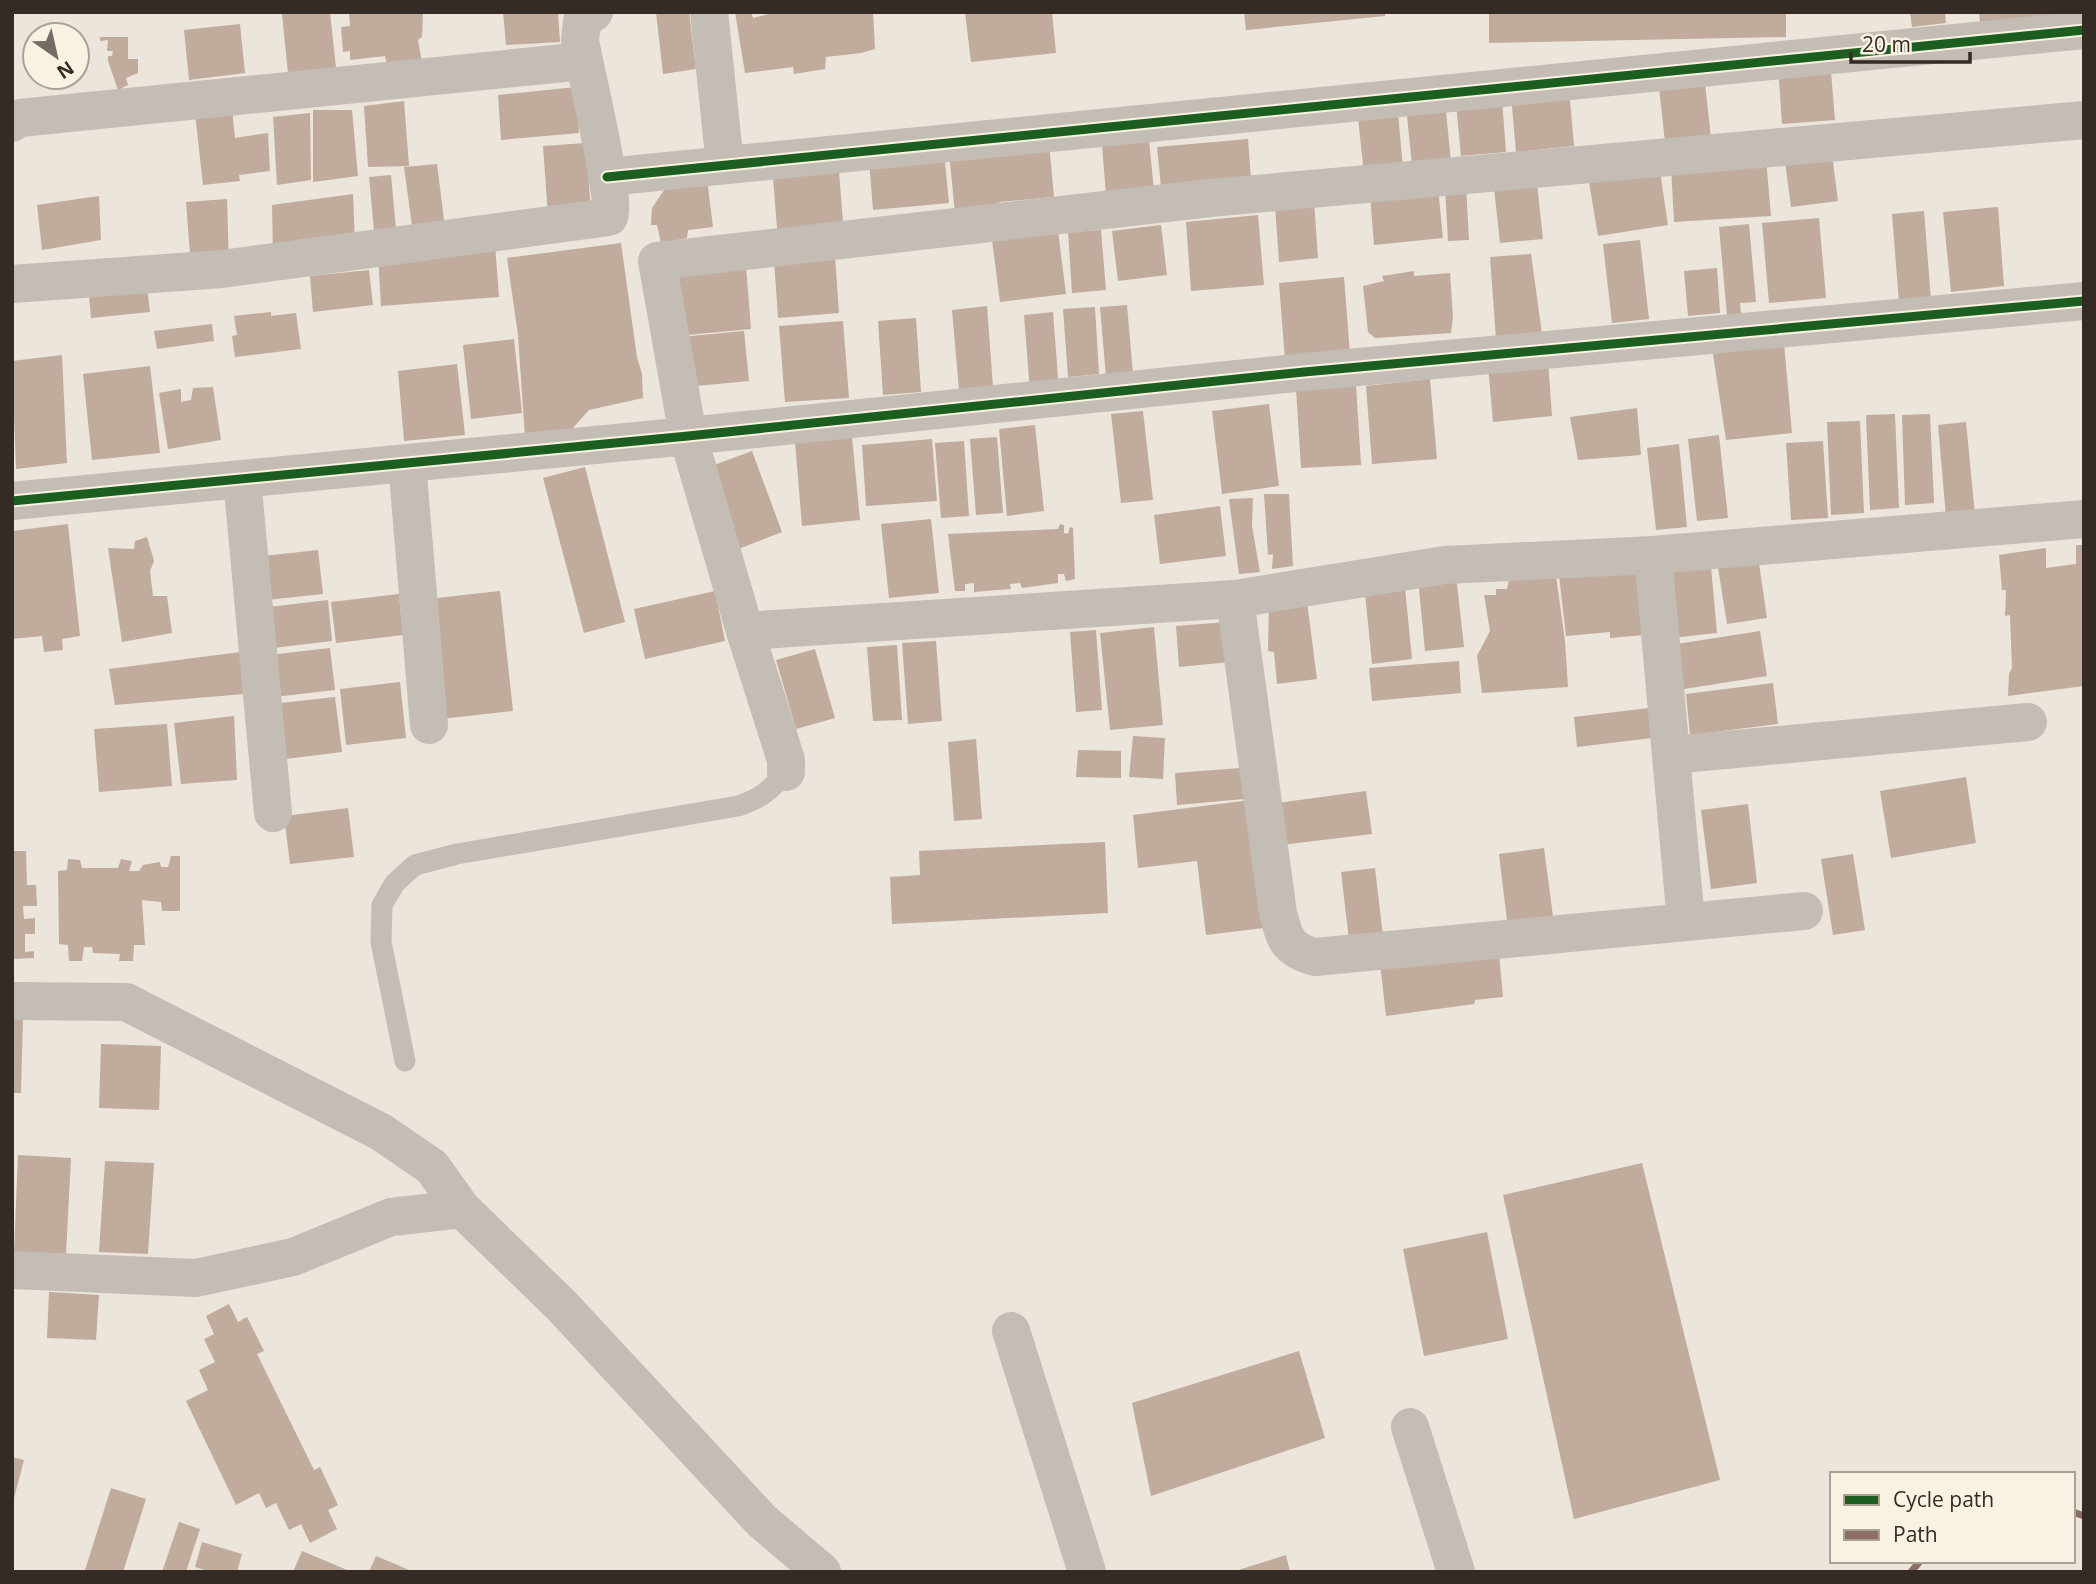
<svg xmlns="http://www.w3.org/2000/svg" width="2096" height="1584" font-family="'Open Sans',sans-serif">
<rect width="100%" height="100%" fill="#ebe5db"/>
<path fill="#c0ab9c" d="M298,12H330L336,68L288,73L282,14Z
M349,12H423L422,37L418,40L422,62L387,65L385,56L350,60V51L343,52L341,27L350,26Z
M503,12H558L560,42L506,45Z
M656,12H689L696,69L663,74Z
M735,12H751L753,18L776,12H873L875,49L861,53L826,57L825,69L794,74L793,67L745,73Z
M965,12H1052L1056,53L971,62Z
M1244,12H1385V16L1246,30Z
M1489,12H1786V37L1489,43Z
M1910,12H1945L1946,23L1912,27Z
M1979,12H2084L1981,31Z
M240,24L245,73L189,80L184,30Z
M100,37H128V59H138V73L126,78L128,85L118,90L108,61V56H112L113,51H107L108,40L100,41Z
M1830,60L1835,120L1782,124L1778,65Z
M1704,74L1711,138L1665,142L1658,78Z
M576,87L579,133L501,140L498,95Z
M1569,89L1574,146L1516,152L1511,95Z
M1502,99L1506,152L1461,156L1456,103Z
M404,101L409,166L368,167L364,106Z
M1445,102L1452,171L1413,175L1406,106Z
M232,109L235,138L268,133L270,171L239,175L240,181L203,185L195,113Z
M313,110H352L358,176L313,182Z
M310,113L311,180L277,185L273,117Z
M1398,113L1404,180L1365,184L1358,117Z
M1248,139L1251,179L1161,187L1157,147Z
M1149,140L1154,191L1106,196L1102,144Z
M586,143L591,213L548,216L543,146Z
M1049,143L1054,197L999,202L1000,209L955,213L949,152Z
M1831,147L1838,201L1791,207L1784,154Z
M944,152L949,203L873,210L869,159Z
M1766,159L1771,216L1674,222L1671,166Z
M437,164L445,228L413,233L404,167Z
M1659,165L1668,225L1598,236L1588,176Z
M706,171L713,227L688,230L687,238L661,243L657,225H651L652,208L673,177Z
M839,172L844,234L778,240L773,178Z
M391,175L397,239L375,241L369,177Z
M1537,184L1543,239L1500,243L1494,188Z
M1466,187L1469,240L1448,241L1445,188Z
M1438,188L1443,238L1374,245L1370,195Z
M353,194L355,243L273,255L272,205Z
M99,196L101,240L42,250L37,205Z
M227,199L229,264L191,267L186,202Z
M1314,201L1318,258L1279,262L1275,205Z
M1998,207L2004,286L1951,292L1943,212Z
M1924,211L1931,300L1899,303L1892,214Z
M1258,215L1264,285L1191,291L1186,222Z
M1819,218L1826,298L1769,303L1762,223Z
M1749,224L1756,302L1740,303L1741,314L1727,315L1719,227Z
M1161,225L1167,275L1118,281L1112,231Z
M1101,230L1106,290L1072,293L1068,232Z
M1058,231L1066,294L1000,302L992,240Z
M1640,240L1649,319L1612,323L1603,244Z
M621,243L637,357L642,374L643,398L589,410L571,430L525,437L518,335L507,258Z
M495,244L499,297L381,306L378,253Z
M1531,254L1542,334L1496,339L1490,257Z
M835,256L839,313L778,318L774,260Z
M746,266L751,329L676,336L671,272Z
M1717,268L1720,313L1688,316L1684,271Z
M369,270L373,305L313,312L310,276Z
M1414,271V276L1450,273L1453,317L1451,333L1375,338L1368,332L1363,286L1384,281L1382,276Z
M1344,277L1350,354L1285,360L1279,283Z
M146,278L150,312L91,318L88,284Z
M1127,305L1133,374L1106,377L1100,307Z
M987,306L993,387L959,390L952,310Z
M1095,307L1099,374L1068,377L1063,309Z
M271,312V316L296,313L301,349L235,357L232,336L237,335L234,316Z
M1053,312L1059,390L1030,392L1024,315Z
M916,318L921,392L883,395L878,321Z
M843,321L849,398L785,402L779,326Z
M212,324L214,341L157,349L154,331Z
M744,331L749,381L685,387L680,337Z
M514,339L522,413L471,419L463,345Z
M1784,343L1792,433L1726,440L1713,354Z
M62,355L67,463L16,469L12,361Z
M1548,360L1552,416L1493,422L1488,365Z
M457,364L465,435L404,441L398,371Z
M150,366L160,453L92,460L83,374Z
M1430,379L1437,459L1372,464L1366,386Z
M1356,385L1361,465L1301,468L1296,389Z
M213,387L221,440L168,449L159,393L181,389V402L191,400L193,388Z
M1269,404L1279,486L1222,494L1212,411Z
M1637,408L1641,455L1578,460L1570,417Z
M1143,411L1153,500L1121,503L1111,414Z
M1895,414L1899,508L1870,510L1866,415Z
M1930,414L1934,503L1905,505L1902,415Z
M1860,421L1864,513L1831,515L1827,422Z
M1966,422L1975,515L1946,517L1938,425Z
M1035,425L1044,511L1007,516L999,429Z
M1719,435L1728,518L1697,521L1688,439Z
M852,437L860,520L802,526L795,442Z
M997,437L1003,513L976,515L970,439Z
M932,439L937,501L866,506L862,445Z
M964,441L969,516L941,518L935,443Z
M1823,441L1828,518L1791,520L1786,443Z
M1679,444L1687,527L1656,530L1647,448Z
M752,451L782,532L736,550L706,468Z
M585,467L625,622L584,633L543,478Z
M1264,494H1289L1293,566L1272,569L1273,554L1268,555Z
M1253,498L1252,526L1260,572L1239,574L1229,499Z
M1220,506L1226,556L1160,564L1154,515Z
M931,519L939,593L889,598L881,524Z
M68,524L80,636L62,639L63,650L44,652L42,636L12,639V531Z
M1060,524L1064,525V533L1068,534L1070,527L1073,528L1075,579L1066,581L1064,574H1058V583L1022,588L1020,583L1010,584L1011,589L974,592V583L965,584V591H955L948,534L1058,529Z
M147,537L154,561L150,571L153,596H167L172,633L122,642L108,548L134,549L135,541Z
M2076,545H2084V686L2008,696L2009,674L2012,668L2010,615L2005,616L2006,590H2002L1999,555L2046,548V568L2076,564Z
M318,550L323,594L258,601L253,557Z
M1757,550L1767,618L1727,624L1716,555Z
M1710,556L1717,633L1672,638L1664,561Z
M1650,565L1656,634L1610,638V632L1566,636L1558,567Z
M1456,575L1464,647L1425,651L1418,579Z
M1556,576L1565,641L1568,687L1482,693L1477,656L1490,631L1484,595H1496V589H1507L1509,580Z
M1405,588L1412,659L1372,664L1365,593Z
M500,591L513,711L441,719L428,599Z
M715,591L725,641L645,659L634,609Z
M399,594L403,635L336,643L331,602Z
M328,600L332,641L265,649L261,608Z
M1269,601L1307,602L1317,679L1277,684L1274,652L1268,651Z
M1227,622L1230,662L1179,667L1176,626Z
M1154,627L1163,725L1110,730L1100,633Z
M1096,630L1102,710L1076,712L1070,632Z
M1760,631L1767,676L1684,689L1677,644Z
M936,641L942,721L908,724L902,643Z
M897,645L902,720L873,721L867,647Z
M330,648L335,690L274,697L269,655Z
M815,649L835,718L796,729L776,660Z
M240,652L244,694L115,705L109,669Z
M1459,661L1461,693L1372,701L1369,668Z
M400,682L406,738L346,745L340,689Z
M1773,683L1778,724L1690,735L1686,694Z
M335,697L342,752L278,760L272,704Z
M1657,707L1660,737L1577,747L1574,717Z
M234,716L237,780L181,784L174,723Z
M167,724L172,786L99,792L94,729Z
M1133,736L1165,738L1163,779L1129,777Z
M976,739L982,819L954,821L948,742Z
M1078,750L1121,751V778L1076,777Z
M1253,767L1255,798L1177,805L1175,773Z
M1966,777L1976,843L1891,858L1880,791Z
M1366,791L1372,834L1281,845L1277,803Z
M1258,799L1273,927L1206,935L1197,861L1138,868L1133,815Z
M1748,804L1757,883L1711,889L1701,810Z
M348,808L354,857L290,864L284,816Z
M1105,842L1108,913L892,924L890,877L920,875L919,851Z
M1544,848L1554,924L1508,929L1499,854Z
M12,851H26L27,885H36L37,906H23L24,919L35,918V934H25V952L34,951V958L12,959Z
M1853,854L1865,930L1833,935L1821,859Z
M171,856H180V911H162L161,902L142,900L145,945H134L133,961H119L120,954L93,953L92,947H84L82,961H69L68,945L59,944L58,871L67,870L68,859L80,860L82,868H118L121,859L132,861L129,871H139L143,865L160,862L161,867H168Z
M1375,868L1383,936L1349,940L1341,872Z
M1499,954L1503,997L1475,1000L1474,1004L1386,1016L1380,962Z
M12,1018H23L21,1093H12Z
M101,1044L161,1046L159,1110L99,1108Z
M18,1155L71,1158L66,1254L14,1252Z
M105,1161L154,1163L148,1254L99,1252Z
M1642,1163L1720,1480L1574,1519L1503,1195Z
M1487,1232L1508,1339L1424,1356L1403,1249Z
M49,1292L99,1295L96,1340L47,1338Z
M229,1304L238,1322L247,1317L264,1351L257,1354L314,1470L320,1467L338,1505L328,1510L337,1529L310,1543L301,1524L289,1530L276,1503L266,1508L259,1493L236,1505L186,1401L208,1390L199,1370L215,1362L204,1339L214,1334L206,1316Z
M1299,1351L1325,1438L1151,1496L1132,1403Z
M12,1457L24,1460L13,1502L12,1501Z
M111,1488L146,1499L123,1572H90L85,1570Z
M179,1522L200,1529L186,1572H162Z
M202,1542L242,1554L237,1572H211L195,1567Z
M302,1551L352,1572H293Z
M1286,1555L1290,1572H1235V1571Z
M376,1556L414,1572H369Z"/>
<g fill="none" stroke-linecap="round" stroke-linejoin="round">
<path stroke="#c3bdb5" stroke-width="21" d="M405,1061L381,942L382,905L395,883L415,865L457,854L738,806C760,799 771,790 786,772"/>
<path stroke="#c3bdb5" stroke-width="38" d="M709,12L725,165
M12,123L20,118L584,61
M607,177L2084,30
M12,284L222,269L609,217C617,198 585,70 580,40L582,21L594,12
M407,463L429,725
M242,479L273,813
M12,501L688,436L1304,372L2084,301
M1653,555L1686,922
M1235,599L1278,913C1285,940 1287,949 1315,957L1804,911
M745,631L1235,599L1445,565L1653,555L2084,519
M1671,755L2028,722
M786,772V760L745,631L688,436L657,261L1210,198L2084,120
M12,1001L126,1002L381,1132L432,1167L462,1209L561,1305L762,1521L822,1572
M12,1270L196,1278L293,1257L391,1217L462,1209
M1011,1331L1087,1572
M1410,1427L1456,1572"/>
<path stroke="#8d6e63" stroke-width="7" stroke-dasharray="14 7" stroke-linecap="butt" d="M2073,1512L2084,1516
M1911,1572L1920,1561"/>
<g stroke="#f9f1e1" stroke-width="13">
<path id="cycleway" d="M607,177L2084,30
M12,501L688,436L1304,372L2084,301"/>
</g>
<use href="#cycleway" stroke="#1b5e20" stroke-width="9"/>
</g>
<rect width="2096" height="1584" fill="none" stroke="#332b24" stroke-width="28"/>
<rect x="1830" y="1472" width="245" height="91" fill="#f9f1e1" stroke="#aaa295" stroke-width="2"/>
<rect x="1844" y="1495" width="35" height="10" fill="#1b5e20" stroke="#aaa295" stroke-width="2"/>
<text x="1893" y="1507" font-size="21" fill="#332b24">Cycle path</text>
<rect x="1844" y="1530" width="35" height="10" fill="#8d6e63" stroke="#aaa295" stroke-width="2"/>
<text x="1893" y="1542" font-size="21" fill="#332b24">Path</text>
<g transform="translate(56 56) rotate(146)"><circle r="33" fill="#f9f1e1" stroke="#aaa295" stroke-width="2"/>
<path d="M0-5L12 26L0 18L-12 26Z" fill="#736c64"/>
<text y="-10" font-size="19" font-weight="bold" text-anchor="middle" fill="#332b24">N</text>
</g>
<path d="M1851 52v10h119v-10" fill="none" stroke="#332b24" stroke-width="3.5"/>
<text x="1862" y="52" font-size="21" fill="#332b24" stroke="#f9f1e1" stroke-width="5" paint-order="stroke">20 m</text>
</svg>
